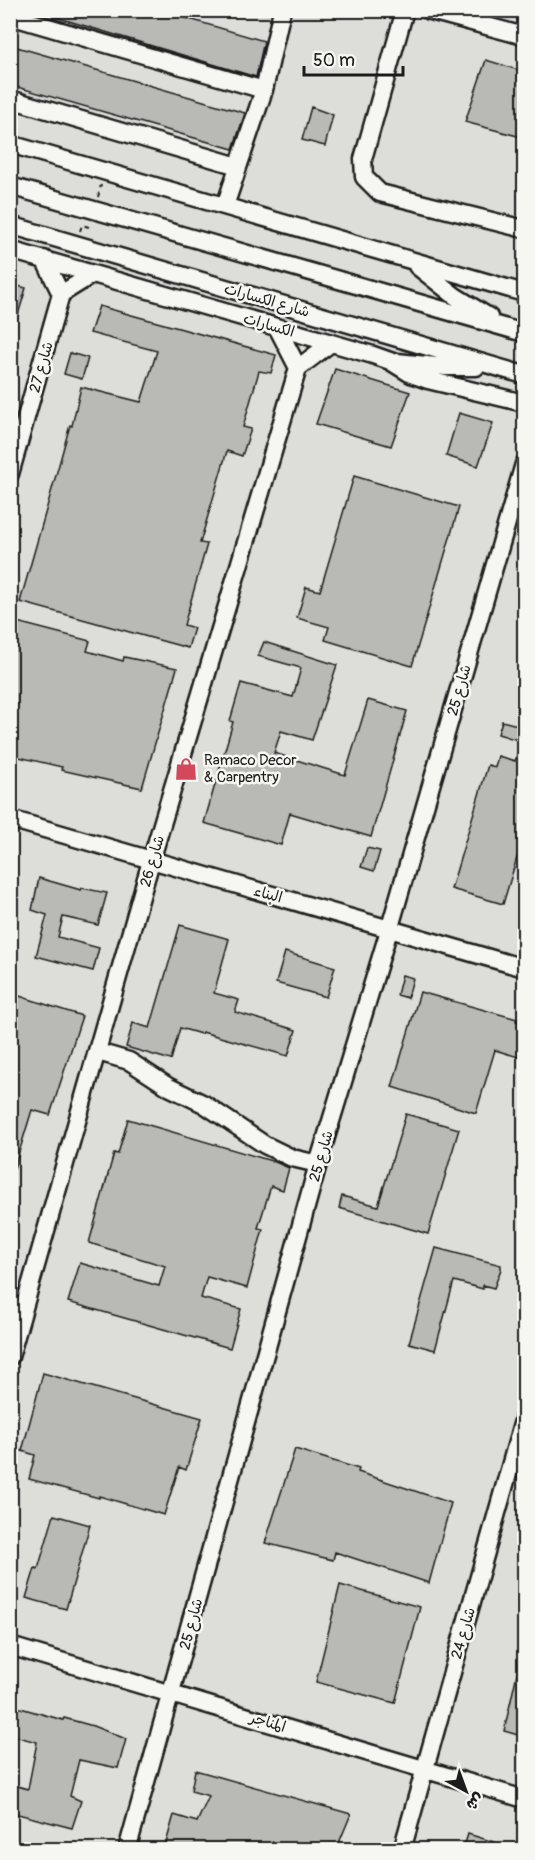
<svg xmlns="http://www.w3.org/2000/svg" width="535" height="1860" font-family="Pangolin,'Playpen Sans Arabic',sans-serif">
<rect width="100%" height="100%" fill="#edede9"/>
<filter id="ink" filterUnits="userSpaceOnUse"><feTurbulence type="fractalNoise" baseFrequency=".0167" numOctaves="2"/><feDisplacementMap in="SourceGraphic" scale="12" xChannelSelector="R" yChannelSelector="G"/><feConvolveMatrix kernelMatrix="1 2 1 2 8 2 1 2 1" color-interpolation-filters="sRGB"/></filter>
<g filter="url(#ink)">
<path fill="#ddddda" d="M11,11H524V1849L11,1850Z"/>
<path fill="#b9b9b6" stroke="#1c1c1c" stroke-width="1.5" d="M32,10H159L264,41L256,77Z
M10,45L245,113L233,149L10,85Z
M486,60L525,72V138L465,122Z
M311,107L333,115L325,146L302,140Z
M10,284L26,288L13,332H10Z
M99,306L276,355L271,373L259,371L243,427L251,429L242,456L227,451L200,543L207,544L184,625L194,628L188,648L20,602L60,461L70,425L72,426L81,387L141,402L157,351L90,333Z
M70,353L88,358L82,379L64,374Z
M335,369L410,392L391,446L316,424Z
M459,413L493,423L478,466L446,456Z
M354,476L459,507L412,666L325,640L329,627L297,618L306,587L320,591Z
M13,621L90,641L87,651L123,661L124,657L177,668L142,788L61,770L62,767L10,755V628Z
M264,642L337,665L312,740L281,731L274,753L345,775L368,700L407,711L371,837L290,813L281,845L204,823L233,722L230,721L241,683L293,697L301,668L258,656Z
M502,721L525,727V831L503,904L451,889L488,765L495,767L498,756L515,761L521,741L498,734Z
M367,848L380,851L374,871L361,867Z
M39,878L81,890L82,888L107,893L98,925L63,917L58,937L99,948L93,971L36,956L47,915L32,910Z
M180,925L229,939L214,993L239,1000L235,1012L296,1030L288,1056L202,1032L201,1034L180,1028L171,1060L126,1047L133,1023L150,1028Z
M285,952L335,967L326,997L276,983Z
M402,975L413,978L408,998L397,995Z
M420,992L517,1019L516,1021L525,1023V1059L495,1050L476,1113L392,1087Z
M10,993L82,1016L50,1115L32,1110L13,1172H10Z
M406,1114L459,1129L428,1234L339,1208L342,1196L378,1206Z
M128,1119L275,1162L289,1168L283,1190L271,1186L258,1228L263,1229L247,1288L207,1277L201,1298L241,1309L230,1348L68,1302L80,1263L159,1286L165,1266L89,1243L114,1153L118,1154Z
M436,1248L501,1265V1269L494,1288L483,1285V1289L454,1281L435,1350L409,1343Z
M43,1373L202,1418L186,1470L179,1467L164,1515L99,1496V1498L29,1479L35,1455L22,1451Z
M295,1449L359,1469L358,1472L451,1503L429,1583L335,1552L333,1560L265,1543Z
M54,1515L90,1525L66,1609L26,1598L35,1568L38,1569Z
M340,1585L420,1607L395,1703L316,1682Z
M520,1660H525V1737L504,1731Z
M10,1705L63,1720L64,1718L93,1726L126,1739L118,1768L79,1760L70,1796L81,1801L72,1828L10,1812V1784L28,1789L37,1742L10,1735Z
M195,1770L351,1814L336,1850H164L174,1815L197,1822L209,1796L191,1791Z
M468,1834L510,1847L509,1850H463Z"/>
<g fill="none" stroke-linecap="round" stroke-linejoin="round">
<g stroke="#1c1c1c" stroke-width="21">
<path id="minor" d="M405,10L363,159L364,177L380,193L524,229
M427,10L524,36
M10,16L264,90
M10,99L238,166
M10,144L524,293
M10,186L524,333
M225,206L264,90L282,10
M10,225L524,375
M10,250L373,355L390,361L411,374L428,380L524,403
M44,259L61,294
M417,266L455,296L489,317
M277,327L298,368
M397,362L446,367H476
M10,474L61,294L93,274
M10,819L524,968
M98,1052L129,1061L169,1087L204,1104L265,1145L292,1158L318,1164
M10,1357L151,861L298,368L331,343
M10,1646L524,1799
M127,1850L318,1164L390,927L524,464
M402,1850L524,1417"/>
</g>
<path stroke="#1c1c1c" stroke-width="2" stroke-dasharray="4.5 4.5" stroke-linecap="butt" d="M98,197L101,185
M80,231L82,225L89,227L90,223"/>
<use href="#minor" stroke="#f6f6f2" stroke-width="16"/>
</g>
</g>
<defs>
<g id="shop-bare" transform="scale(1.8)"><path d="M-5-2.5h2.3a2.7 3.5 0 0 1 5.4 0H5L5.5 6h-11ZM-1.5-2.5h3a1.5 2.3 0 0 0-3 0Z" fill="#d1495b" stroke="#f6f6f2" stroke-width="2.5" paint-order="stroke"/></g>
</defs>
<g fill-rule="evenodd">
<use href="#shop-bare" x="186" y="769"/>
</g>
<g text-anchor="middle" stroke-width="5" stroke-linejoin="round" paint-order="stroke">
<g font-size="15" fill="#1c1c1c" stroke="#f6f6f2">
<text transform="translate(267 300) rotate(16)" y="5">شارع الكسارات</text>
<text transform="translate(269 325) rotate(16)" y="5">الكسارات</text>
<text transform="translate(41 367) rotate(-74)" y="5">شارع 27</text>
<text transform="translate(459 690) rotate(-74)" y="5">شارع 25</text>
<text transform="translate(152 861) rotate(-74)" y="5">شارع 26</text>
<text transform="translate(268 894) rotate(15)" y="5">البناء</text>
<text transform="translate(321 1156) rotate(-74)" y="5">شارع 25</text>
<text transform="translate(191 1624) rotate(-75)" y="5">شارع 25</text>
<text transform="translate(463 1633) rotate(-74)" y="5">شارع 24</text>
<text transform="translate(268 1722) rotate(17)" y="5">المناجر</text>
</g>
<g font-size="15" fill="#1c1c1c" stroke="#f6f6f2" text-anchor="start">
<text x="204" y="765">Ramaco Decor<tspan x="204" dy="17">&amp; Carpentry</tspan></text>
</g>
</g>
<rect width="535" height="1860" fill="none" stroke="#f6f6f2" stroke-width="36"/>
<rect x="18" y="18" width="499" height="1824" fill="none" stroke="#1c1c1c" stroke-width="2" filter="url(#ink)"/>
<g transform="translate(466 1791) rotate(139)" stroke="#f6f6f2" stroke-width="4.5" paint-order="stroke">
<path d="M0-4.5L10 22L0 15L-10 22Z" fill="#1c1c1c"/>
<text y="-9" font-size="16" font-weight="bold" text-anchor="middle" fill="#1c1c1c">ش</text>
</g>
<path d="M304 66v9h99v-9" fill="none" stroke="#1c1c1c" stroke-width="3"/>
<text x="313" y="66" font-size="18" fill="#1c1c1c" stroke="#f6f6f2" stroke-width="4.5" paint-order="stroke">50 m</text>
</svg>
